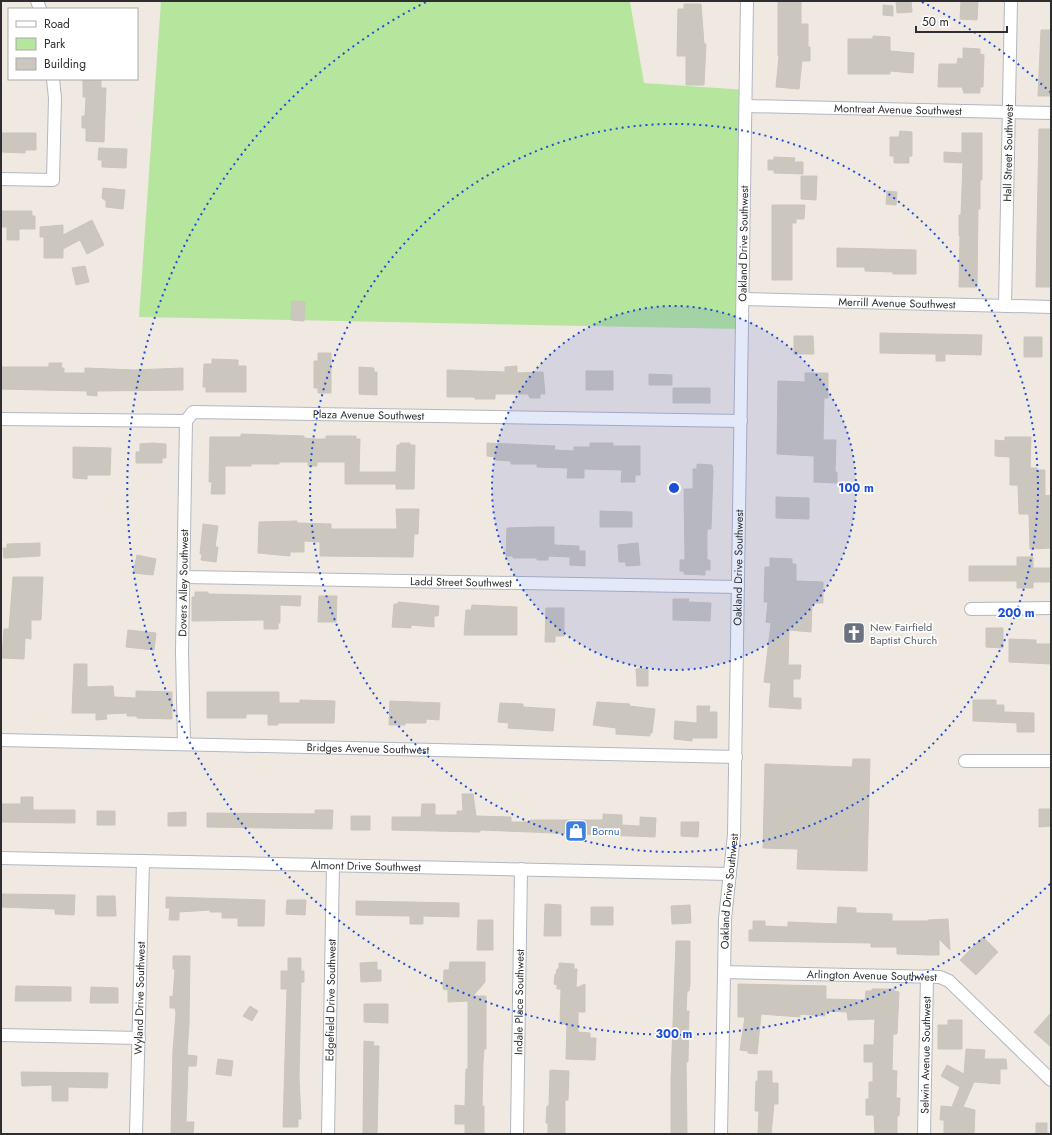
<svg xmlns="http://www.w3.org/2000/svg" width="1052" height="1135" font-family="Jost,sans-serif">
<rect width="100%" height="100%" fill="#efe9e1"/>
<path fill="#b6e59e" d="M161,1L630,2L644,83L746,90L739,329L139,317Z"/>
<path fill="#cbc7bf" stroke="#cbc5ba" d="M778,1H801V24H808V47H810V61H802L799,89L776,87L779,56H778Z
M896,1H911L912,12L897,13Z
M961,1H978L977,20L960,19Z
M684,4H701L704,44H706L704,85H686V56H677L678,9H684Z
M883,5L893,6V16L883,15Z
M1041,30H1051V96H1038Z
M873,36L890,37V51L914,53L913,73L890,71V74H848V39H873Z
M963,48L980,49V54L984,55L983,87H980V93H964L962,87H938L939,64H957L958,58L963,59Z
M83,79H101V88H106L104,142L86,141V128H82V116H85L86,97H83Z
M1039,129H1051V287H1036Z
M900,131L912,132V156H909V163H894V156H890V137H899Z
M1,133H36V150H25V153L1,152Z
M962,133H982V180H980V209H978L977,287H959L960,236H959V215H961L963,163L944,162V152L962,153Z
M99,148L127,149L126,168L102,167V160H98Z
M774,157L795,158L794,162H803V174L774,173V170H768V160H774Z
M801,176H817L816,200L801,199Z
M103,188L125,190L123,209L106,207V201L102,198Z
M887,191L897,192L896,205L886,204Z
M772,205H805L804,219H796V223H792V280H772Z
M1,211H32V216H35V229H19V240H7V227H1Z
M92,220L104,245L87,254L80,240L63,249V258H44V237H40V227L63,225V235Z
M837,248L916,250V274H893V272L865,271V267H837Z
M85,266L89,282L76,285L72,268Z
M292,301L305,302L304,321L291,320Z
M880,333L982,335L981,355L945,354V361H936V354L880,353Z
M794,336H813L814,354H794Z
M1024,337H1042V357H1024Z
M318,353H331V393H318V388H314V361H318Z
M212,359L238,360V366H246V392H206V387H203L204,364H212Z
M49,363H62L61,368H64V373H85V368L134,370L183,368V390L97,391V396L87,395V391L1,389V367H49Z
M517,366V373L543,372L545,394H540V398H530L528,394H495V399H475V397H447V370L505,372V367Z
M359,367L374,368V372H377V395L359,394Z
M586,371H613V390H586Z
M805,373H828V398H824L823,440H836L835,472H837V483L814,482V456L777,454L778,381L805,382Z
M649,374L672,375V385H649Z
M673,388H710V403H673Z
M241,434L304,436V438L316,439H326V436H356V439H360L359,472H396L397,445H400V443H410V445H415L414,489H396V484H345V462H317V466H308V462H279V464H251V466H225V494H211L212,482H209L210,437H241Z
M1005,437H1031L1030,468H1037V470H1045V496L1051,495V548L1030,549L1029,514H1019L1018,485H1010V457L995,456V440L1005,441Z
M153,443L166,444V458H162V463H136V452H140V444Z
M487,443L555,446L554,450L574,451V447H590V443H613V446H640V475H635V482H621L622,470L584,469V478H567L568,468L537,467V464H511V461L496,460V457L487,456Z
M73,447L111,448L110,475H87V479L73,478Z
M697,464L712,465L713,471L711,529H707V560H710V570H705V575L684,574V571H680V560H685L684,489H693V469H697Z
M776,497L809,498V519L776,518Z
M396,509H419L418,534H414L413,557L320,556V542L304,541V552H290V556L258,553L259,522L297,521V523L331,524V529H397Z
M600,511L632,512V527H600Z
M203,524L218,526L215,547H218L216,562L201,560L202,554H200Z
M537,527H554V545L579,546V551H585V566L570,565V557L548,556V560H537V558H513V556H506L507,528Z
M40,543V556L4,558L3,548H7V544Z
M638,543L640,565L626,566V562H619L618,545Z
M137,555L156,559L153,575L133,573Z
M1017,557H1033V568H1051V582H1033V588H1017V581H969V566H1017Z
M770,558L792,559V564H796V581L823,582V603H812L811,632L789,630L788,665H801L800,679H793V698H801V709L769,707L771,683L764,682L771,623L766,622L768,602H764L765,567H770Z
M13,577H43L41,620H31V639L25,638L24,659L2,658L4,629H9Z
M195,592H208V594L301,596L300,606L280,605V623H278V629H264V620L192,621V597H195Z
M319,596H337L336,622H318Z
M673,599H689L688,602L711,603L710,621L673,620Z
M398,602L439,606L438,616H434V627L411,625V628L392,627L394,604H398Z
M472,605L517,607V635H464L466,610H471Z
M546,608H564V636H555V642H545Z
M986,628H1003V648L986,647Z
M128,630L156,633L154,650L126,647Z
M1009,639L1036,640V644H1051V664L1009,662Z
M74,664H87V687L113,686L114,697L136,698V691L172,692V719L137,718V716H127V713L106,714L107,719L96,720V713H72Z
M648,668V686H637L636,669Z
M207,692H279V703H300V700L335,701L334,723H278V725H268V714H246V718H207Z
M973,700H996V705H1004V712L1034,713V732H1017V723L973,721Z
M390,701L440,703L439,720L426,719V723H405V725H389Z
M597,702L630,704L629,706L655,709L652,733H650V736L616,734V728L593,725Z
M500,703L523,704V707L555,709L553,731L508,728L509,723L498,722Z
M697,706H710L709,712H717V738H692V741L674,739L675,721L697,723Z
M853,759H870L867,871L797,869L798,849L763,848L765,764L852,767Z
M462,794H473L476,816L511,817V822H530V820H603V814L622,815V825L640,826V817L656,818L655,837L480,830V832L392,830V817H421L422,804H435V815H457V811H463Z
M21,797H33V810H75V823L1,822V804H21Z
M1039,809H1051V826L1039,827Z
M315,810H333L332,829L207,827V813L315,814Z
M97,811H115V825H97Z
M186,812V826H168V813Z
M351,816H370V830H351Z
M681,822H699L698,837L681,836Z
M1,894L75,895L74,915L55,914V909L1,907Z
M97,896H115L116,916H97Z
M166,897L265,900L264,926H238V918H222V912H210V910L179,912V920H169L170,908H166Z
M287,900H306L305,915L286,914Z
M356,901L459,903V917L423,916V924H410V916L356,915Z
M545,904L561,905V936H544Z
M690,905L691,923L672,924L671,906Z
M591,907H613V925H591Z
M838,907L856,908V913L892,914V921H928V920L948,919L950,950L939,939V955H930L897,954V947H871V943L749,941V930H753V921H765V926L788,927V922L837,924Z
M478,920H493V950H477Z
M983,937L998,952L976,975L960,960Z
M676,941H690V984L689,991H687L686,1011H689L688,1062H686L687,1133L684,1134H671V1080Z
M173,956H190L189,1023L187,1055L197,1056L196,1066H188L186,1122H194L193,1134H171L173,1050L176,1013L175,1008H170V996L173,997L175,969H173Z
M288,958H301V971H304V982H301L299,1078L301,1119H298V1127H283L287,989H281V971H288Z
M377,962V970H381V981L361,982L360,963Z
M450,962H485V982L473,996H486V1049H484L483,1062L482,1106H484V1134H465V1124H455V1105L465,1106L466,1069H468V1001L448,1002V990L443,989L444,970H449Z
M559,963L574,964V969H577L576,988L585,984V1012H578V1032L590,1033V1038H596L595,1060L566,1059L567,1024H560L561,989H557V985L554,984L555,974L556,975L557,969H559Z
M738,984L826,986V999L865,1000L866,991H872V989H894V991L899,992L897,1034H893L892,1070L897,1071L896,1098H900L899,1116H897V1134H875L874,1115H866V1099H869V1082H873V1062H864V1045H874L875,1019L848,1020L847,1012L825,1011V1016L800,1014V1017L761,1014L757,1054L748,1053V1051L740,1050L745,1017H738Z
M16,986L71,987V1001H15Z
M91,987L118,988V1003H90Z
M364,1004H388V1023L364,1022Z
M250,1006L258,1011L252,1021L243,1016Z
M1051,1013V1047L1034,1032Z
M948,1020H962V1049H938V1025H948Z
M364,1041L374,1042L373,1046H379L377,1134H363Z
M966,1049L985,1050L984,1059H1006L1007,1069H1000V1084L974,1082L963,1107L975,1110L974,1134H944V1120H940L941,1106L952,1107L960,1087L941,1076L947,1065L964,1074Z
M218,1059L233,1061L231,1076L216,1074Z
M550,1070L569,1071L568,1100H565V1134H548V1123H546L547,1106H549Z
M758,1071H772V1083H778V1104H774L771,1134H758L759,1111H755L756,1081H758Z
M21,1072L108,1073L107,1088L68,1087V1101H52V1085L22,1086Z
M1036,1123H1047V1134H1036Z"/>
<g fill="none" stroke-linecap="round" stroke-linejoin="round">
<g stroke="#b4b7c1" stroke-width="14">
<g id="street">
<path d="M37,1L40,9"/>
<path id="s1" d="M746,106L1051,113"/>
<path d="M1,179L53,180L55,98L53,79"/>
<path id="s2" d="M743,299L1051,307"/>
<path id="s3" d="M1005,306L1011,1"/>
<path id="s4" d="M1,419L186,421L193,412L741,421"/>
<path id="s5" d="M185,577L738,587"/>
<path d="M971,609L1051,608"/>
<path id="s6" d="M1,740L736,757"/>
<path id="s7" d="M184,744L182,652L186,421"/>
<path d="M965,761H1051"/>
<path id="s8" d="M1,858L730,874"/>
<path id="s9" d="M724,972L940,977L949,981L1051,1080"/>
<path d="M1,1035L139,1038"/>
<path id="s10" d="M136,1134L143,861"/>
<path id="s11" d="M328,1134L333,866"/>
<path id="s12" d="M517,1134L521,869"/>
<path id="s13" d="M721,1134L725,919L734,835L747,1"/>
<path id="s14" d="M924,1134L927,976"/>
</g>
</g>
<use href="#street" stroke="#fff" stroke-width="12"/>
</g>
<circle cx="674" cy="488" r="182" fill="#1d4ed8" fill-opacity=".12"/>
<g fill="none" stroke="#1d4ed8" stroke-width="2" stroke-dasharray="2 4">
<circle cx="674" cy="488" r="182"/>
<circle cx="674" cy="488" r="364"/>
<path d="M1050 884A546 546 0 1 1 426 2M922 2A546 546 0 0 1 1050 92"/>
</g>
<defs>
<g id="church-square" transform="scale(1.15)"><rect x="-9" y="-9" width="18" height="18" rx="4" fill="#6b7280" stroke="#fff"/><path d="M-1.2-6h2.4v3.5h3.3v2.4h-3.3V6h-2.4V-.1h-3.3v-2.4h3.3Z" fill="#fff"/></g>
<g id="shop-square" transform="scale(1.15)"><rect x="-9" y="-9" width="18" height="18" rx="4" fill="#3f7fe0" stroke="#fff"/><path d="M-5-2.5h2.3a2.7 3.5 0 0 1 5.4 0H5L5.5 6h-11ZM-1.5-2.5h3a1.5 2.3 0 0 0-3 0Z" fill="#fff"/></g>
</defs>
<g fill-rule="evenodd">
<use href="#church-square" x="854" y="633"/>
<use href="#shop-square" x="576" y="831"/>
</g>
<g text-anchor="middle" stroke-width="3.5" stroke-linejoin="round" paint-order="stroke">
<g font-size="11" fill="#2e2e2e" stroke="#fff">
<text dy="4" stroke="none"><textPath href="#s1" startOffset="152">Montreat Avenue Southwest</textPath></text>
<text dy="4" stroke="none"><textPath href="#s3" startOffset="153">Hall Street Southwest</textPath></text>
<text dy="4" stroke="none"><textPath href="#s13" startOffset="891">Oakland Drive Southwest</textPath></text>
<text dy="4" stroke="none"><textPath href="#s2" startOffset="154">Merrill Avenue Southwest</textPath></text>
<text dy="4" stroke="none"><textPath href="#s4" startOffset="372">Plaza Avenue Southwest</textPath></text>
<text dy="4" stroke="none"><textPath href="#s13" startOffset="567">Oakland Drive Southwest</textPath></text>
<text dy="4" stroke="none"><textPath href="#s5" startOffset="276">Ladd Street Southwest</textPath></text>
<text dy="4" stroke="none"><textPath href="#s7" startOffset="161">Dovers Alley Southwest</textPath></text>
<text dy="4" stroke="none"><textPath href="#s6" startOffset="367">Bridges Avenue Southwest</textPath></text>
<text dy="4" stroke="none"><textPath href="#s8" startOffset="365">Almont Drive Southwest</textPath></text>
<text dy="4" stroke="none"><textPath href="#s13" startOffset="243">Oakland Drive Southwest</textPath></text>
<text dy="4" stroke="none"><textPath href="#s9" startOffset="148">Arlington Avenue Southwest</textPath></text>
<text dy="4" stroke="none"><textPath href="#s10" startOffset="136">Wyland Drive Southwest</textPath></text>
<text dy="4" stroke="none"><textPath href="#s11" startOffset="134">Edgefield Drive Southwest</textPath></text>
<text dy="4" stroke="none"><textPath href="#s12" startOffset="132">Indale Place Southwest</textPath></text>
<text dy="4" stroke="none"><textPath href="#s14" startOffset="79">Selwin Avenue Southwest</textPath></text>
</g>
<g font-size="11" fill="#5b616d" stroke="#fff" text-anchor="start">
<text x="870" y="631">New Fairfield<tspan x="870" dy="13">Baptist Church</tspan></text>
</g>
<g font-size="11" fill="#366cbe" stroke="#fff" text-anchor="start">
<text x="592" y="835">Bornu</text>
</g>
</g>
<circle cx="674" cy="488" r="6" fill="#1d4ed8" stroke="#fff" stroke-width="2"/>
<g font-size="12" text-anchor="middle" font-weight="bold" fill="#1d4ed8" stroke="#fff" stroke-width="3.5" stroke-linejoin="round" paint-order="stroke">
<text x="856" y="492">100 m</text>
<text x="1016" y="617">200 m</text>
<text x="674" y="1038">300 m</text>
</g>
<rect width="1052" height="1135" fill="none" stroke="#2e2e2e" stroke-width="4"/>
<rect x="8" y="8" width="130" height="72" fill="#ffffff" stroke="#ababab"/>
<rect x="16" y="21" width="20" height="6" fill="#ffffff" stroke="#ababab"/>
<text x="44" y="28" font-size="12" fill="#2e2e2e">Road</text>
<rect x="16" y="38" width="20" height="12" fill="#b6e59e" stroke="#ababab"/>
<text x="44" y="48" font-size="12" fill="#2e2e2e">Park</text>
<rect x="16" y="58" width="20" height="12" fill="#cbc7bf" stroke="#ababab"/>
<text x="44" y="68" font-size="12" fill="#2e2e2e">Building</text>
<path d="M916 26v6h91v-6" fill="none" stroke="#2e2e2e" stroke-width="2"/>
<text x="922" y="26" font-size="12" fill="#2e2e2e" stroke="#ffffff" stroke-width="3" paint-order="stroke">50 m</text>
</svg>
